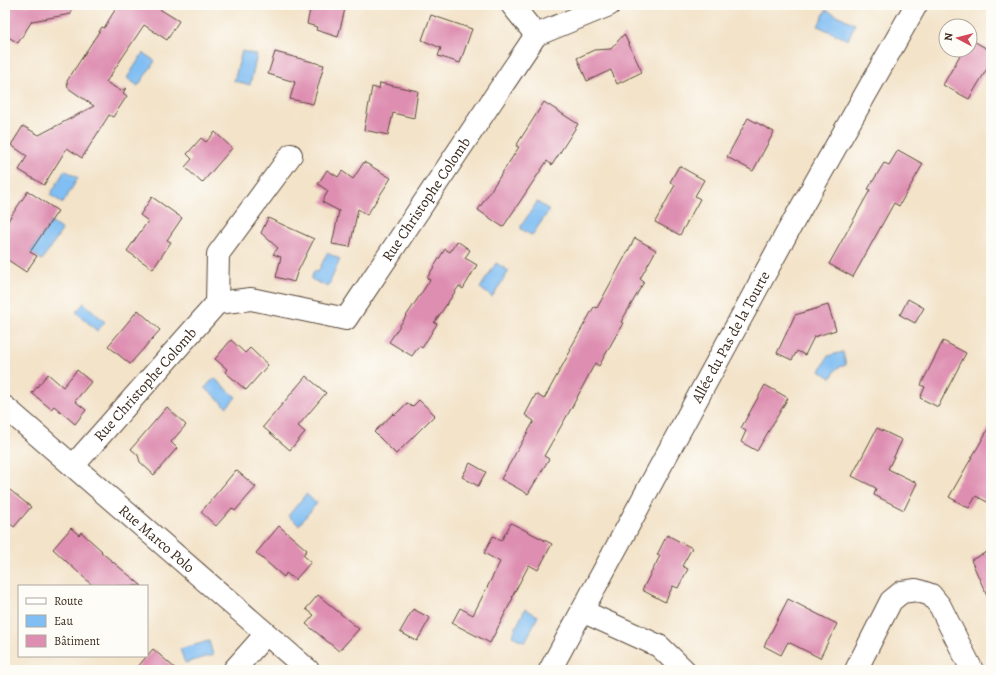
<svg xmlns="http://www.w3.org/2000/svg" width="996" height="675" font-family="Alegreya,serif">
<rect width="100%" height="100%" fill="#fdfcf7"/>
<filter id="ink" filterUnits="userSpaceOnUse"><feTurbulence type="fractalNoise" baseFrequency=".025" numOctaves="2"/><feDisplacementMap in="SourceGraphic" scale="8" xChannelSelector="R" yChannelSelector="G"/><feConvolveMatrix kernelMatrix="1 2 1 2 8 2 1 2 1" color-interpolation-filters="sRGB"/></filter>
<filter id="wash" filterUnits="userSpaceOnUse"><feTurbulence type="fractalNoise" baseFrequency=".012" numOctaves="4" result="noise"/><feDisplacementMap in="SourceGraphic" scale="16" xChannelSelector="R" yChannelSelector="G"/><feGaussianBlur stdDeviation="0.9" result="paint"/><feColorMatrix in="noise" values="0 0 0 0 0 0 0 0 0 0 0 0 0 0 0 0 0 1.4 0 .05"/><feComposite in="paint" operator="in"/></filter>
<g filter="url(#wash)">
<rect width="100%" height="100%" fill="#f3e3c9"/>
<path fill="#80bef3" stroke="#5e7488" d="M826,10L855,24L848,40L818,26Z
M242,51L257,55L250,85L234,81Z
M143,53L155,61L138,86L127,78Z
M65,170L78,178L63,203L50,195Z
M537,202L548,209V212L533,234L531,235L521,229V226Z
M51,222L62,230L42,260L30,252Z
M327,253L340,259L328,287L311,279L314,271L318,272Z
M496,263L509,271L492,297L480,288Z
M84,303L105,322L97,331L76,312Z
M843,352L846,365L837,368L831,378L820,371L828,356Z
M214,378L236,397L227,407L205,388Z
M306,494L317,503L299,525L288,516Z
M525,609L538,616L525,642L512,636Z
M209,641L213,655L185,663L180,649Z"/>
<g id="blocks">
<path fill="#de8eb1" d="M5,5H71V14L32,21L18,43L5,35Z
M118,5H153L179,21L167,40L144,25L106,82L121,91L126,88L123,93L127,96L113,117L109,115L82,158L67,148L44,185L19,170L27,156L11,145L23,126L39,135L94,106L68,88L67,81L102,27L104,28Z
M311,5H346L338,37L316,30L317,27L307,24Z
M431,15L472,29L460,63L438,56L441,48L422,40Z
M624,34L642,72L617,84L611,70L587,81L577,58L594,50L611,49Z
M970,39L991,51V62L969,99L943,85L963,50H970Z
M275,52L324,65L313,104L290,99L295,82L268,74Z
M380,83L418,91L414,118L393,113L388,135L364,130L372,87L379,89Z
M544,102L578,124L552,165L547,161L503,227L478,210L519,147L516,146Z
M748,118L774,132L753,171L727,157Z
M215,132L232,148L202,183L185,167L192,159L187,154L201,138L206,142Z
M898,150L923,164L899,206L894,203L853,277L829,264L870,190L868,189L884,163L889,165Z
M364,162L391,178L367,215L358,209L350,247L332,244L339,211L322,202L328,191L318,184L327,170L338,177L342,171L353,179Z
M679,166L704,180L695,196L700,199L680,235L655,222L675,185L670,182Z
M28,191L58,211L30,252L37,256L26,272L5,258V225Z
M152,197L182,218L167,240L171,242L153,269L127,251L148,221L140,215Z
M268,218L314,239L297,273L294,282L276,277L281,257L273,254L278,248L261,233Z
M635,238L656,250L640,279L644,282L621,322L623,323L599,366L595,363L572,407L544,456L549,459L528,494L501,479L534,421L525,415L536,394L544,399L571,350L570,349L594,307L597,308Z
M457,241L470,250L465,258L477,265L463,289L459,286L434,323L437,324L422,348L419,346L412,356L389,342L430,280L427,278L445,249L450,252Z
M908,299L924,308L915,323L900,315Z
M828,305L836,330L814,337L805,355L797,351L792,360L777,353L795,315Z
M138,310L160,330L130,364L108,346Z
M231,340L245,353L250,348L268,365L246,390L225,372L227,369L215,359Z
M943,341L966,353L938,407L920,398L925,387L921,385Z
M77,370L91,382L75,401L86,410L75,424L54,406L51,409L32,393L48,374L63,387Z
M306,376L326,393L298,426L305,432L290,450L263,427Z
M765,385L788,398L757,451L741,442L746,431L741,428Z
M419,400L435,415L396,454L374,432L394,413L395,415L407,403L412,407Z
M167,407L186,425L171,442L177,448L154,475L140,462L138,455L131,449Z
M991,424V504L976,496L969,508L949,497Z
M877,428L902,440L888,469L917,483L904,510L874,495L876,488L852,476Z
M470,463L486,472L478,486L462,477Z
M236,470L256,487L235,511L232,508L216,526L201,512Z
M5,486L31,507L14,527L5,519Z
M511,523L552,544L538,570L529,565L512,597L513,598L490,643L452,623L460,608L473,615L500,562L484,553L493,536L501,541Z
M279,526L307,550L303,555L311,562L295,580L286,573L284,577L256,553Z
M71,528L79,535L81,532L102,551L101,552L142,586H93L53,549Z
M667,535L692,548L682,566L688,569L678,588L673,586L665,602L642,590L660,556L657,555Z
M991,550V605L971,560Z
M318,595L359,629L339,651L306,624L314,615L306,609Z
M788,599L837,624L820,658L788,642L781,655L764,646Z
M413,609L430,618L417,641L400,632Z
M153,649L177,670H135Z"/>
</g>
</g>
<g filter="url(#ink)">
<use href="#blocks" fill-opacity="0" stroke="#574638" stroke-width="1"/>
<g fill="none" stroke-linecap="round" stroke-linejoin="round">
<g stroke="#574638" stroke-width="24">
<g id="minor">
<path d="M512,5L536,35"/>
<path d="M217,303L218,254L291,155"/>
<path id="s1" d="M5,407L308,670"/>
<path id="s2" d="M73,466L217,303L251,299L346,319L536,35L609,5"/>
<path d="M582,611L659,646L684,670"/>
<path d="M234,670L266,634"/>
<path id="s3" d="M550,670L788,231L916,5"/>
<path d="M856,670L891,601L902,592L916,590L931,595L940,606L972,670"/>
</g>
</g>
<use href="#minor" stroke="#fff" stroke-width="22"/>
</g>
</g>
<g text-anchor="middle" stroke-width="3" stroke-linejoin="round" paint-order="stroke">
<g font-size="15" fill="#3b2a1e" stroke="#fdfcf7">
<text dy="5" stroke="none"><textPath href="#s2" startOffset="493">Rue Christophe Colomb</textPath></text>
<text dy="5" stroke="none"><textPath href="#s3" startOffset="379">Allée du Pas de la Tourte</textPath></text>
<text dy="5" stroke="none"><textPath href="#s2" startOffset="109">Rue Christophe Colomb</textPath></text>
<text dy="5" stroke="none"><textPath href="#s1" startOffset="201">Rue Marco Polo</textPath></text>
</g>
</g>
<rect width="996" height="675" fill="none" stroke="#fdfcf7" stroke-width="20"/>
<rect x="18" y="585" width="130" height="72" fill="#fdfcf7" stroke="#afa8a0"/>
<rect x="26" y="598" width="20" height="6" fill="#ffffff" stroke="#afa8a0"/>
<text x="54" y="605" font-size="12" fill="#3b2a1e">Route</text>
<rect x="26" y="615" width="20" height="12" fill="#80bef3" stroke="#afa8a0"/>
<text x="54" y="625" font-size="12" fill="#3b2a1e">Eau</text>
<rect x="26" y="635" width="20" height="12" fill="#de8eb1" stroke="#afa8a0"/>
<text x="54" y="645" font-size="12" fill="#3b2a1e">Bâtiment</text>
<g transform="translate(958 38) rotate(277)"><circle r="19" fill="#fdfcf7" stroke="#afa8a0"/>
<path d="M0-3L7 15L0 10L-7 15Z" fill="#d1495b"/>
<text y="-6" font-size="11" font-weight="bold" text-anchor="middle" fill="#3b2a1e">N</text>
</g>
</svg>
